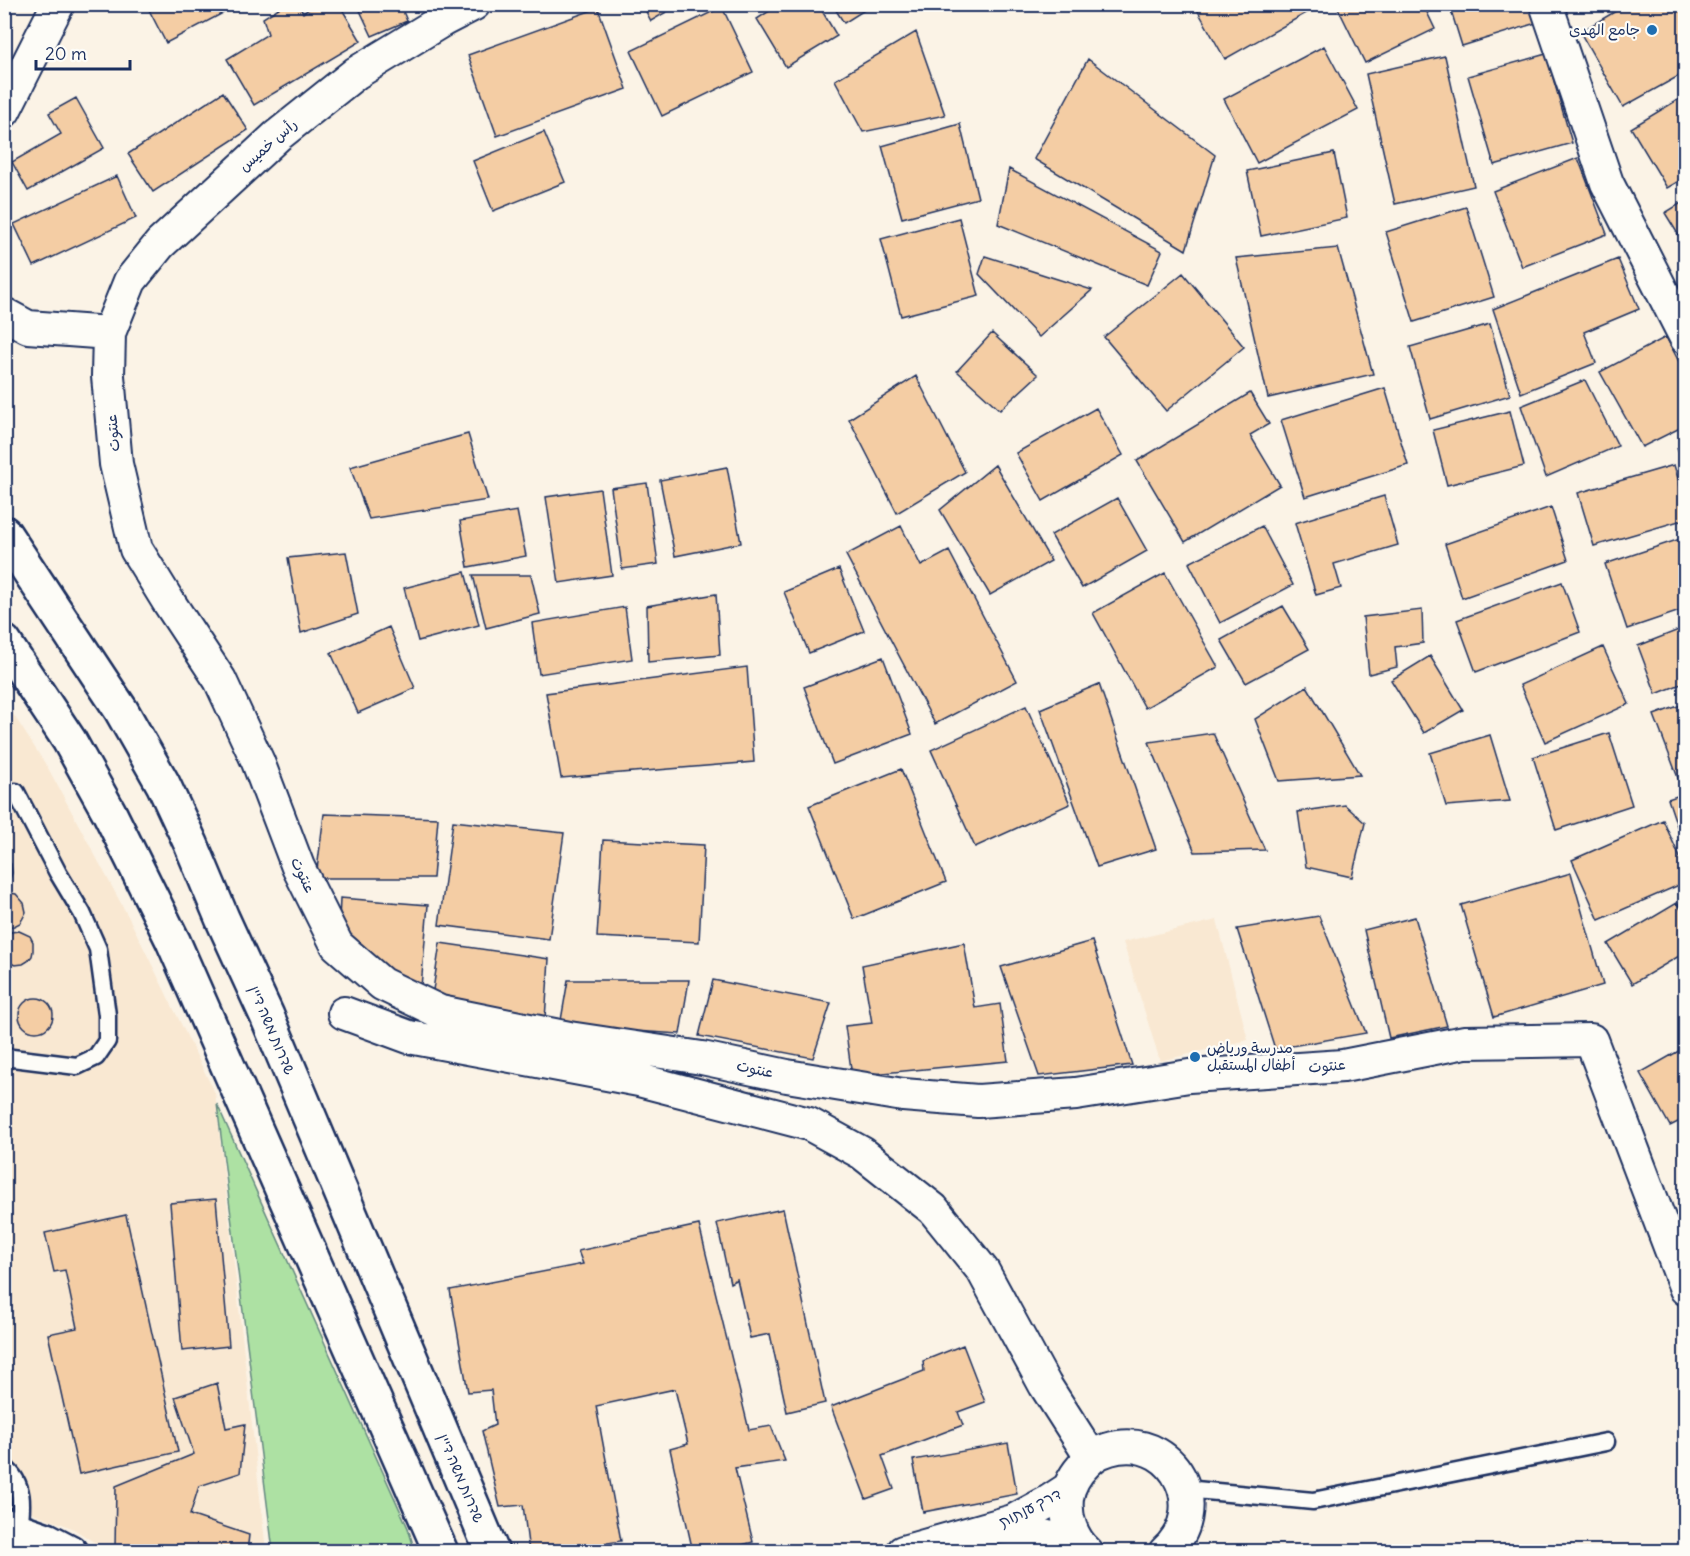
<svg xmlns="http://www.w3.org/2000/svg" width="1690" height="1556" font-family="Delius,'Playpen Sans Arabic','Playpen Sans Hebrew',sans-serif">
<rect width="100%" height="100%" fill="#fbf3e6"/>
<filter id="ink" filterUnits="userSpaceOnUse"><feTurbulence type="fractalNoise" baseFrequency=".0167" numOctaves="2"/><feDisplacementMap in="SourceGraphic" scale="12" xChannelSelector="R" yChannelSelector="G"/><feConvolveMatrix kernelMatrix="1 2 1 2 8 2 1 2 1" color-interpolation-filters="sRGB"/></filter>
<g filter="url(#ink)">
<path fill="#f9e8d2" d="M4,700L48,768L130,920L215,1093L266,1551H108L72,1528L5,1502Z
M1217,920L1248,1040L1160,1061L1123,942Z"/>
<path fill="#ade1a3" stroke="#648880" stroke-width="1.5" d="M217,1104L408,1528L415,1551H273Z"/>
<path fill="#f4cda4" stroke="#1b2f5e" stroke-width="1.5" d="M146,4H223L227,11L166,43Z
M285,4H298L303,13L316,4H339L361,41L254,105L227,59L268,34L263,18Z
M357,4H400L407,21L372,36Z
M642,4H680L651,21Z
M780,4H818L837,36L786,67L757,19Z
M832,4H874L844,23Z
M1194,4H1307L1310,11L1225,59Z
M1336,4H1423L1435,29L1365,63Z
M1449,4H1530L1536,23L1462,46Z
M1628,4H1686V72L1623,107L1580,32Z
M722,7L753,72L662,116L631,51Z
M598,8L627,89L497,136L468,55Z
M916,32L945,115L863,132L835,80Z
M1324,46L1358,110L1257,163L1224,99Z
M1546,54L1572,143L1494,165L1468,76Z
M1445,56L1474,186L1395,204L1366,74Z
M1088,59L1215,155L1186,250L1034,159Z
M223,92L248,130L153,192L128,154Z
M1684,96L1686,99V177L1667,188L1631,128Z
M76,98L104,148L28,191L12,162L61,134L49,113Z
M960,124L978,198L902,218L882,146Z
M544,132L565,182L493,211L473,161Z
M1334,153L1347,218L1261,236L1247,171Z
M1578,158L1607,234L1522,267L1493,191Z
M1009,169L1162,251L1147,285L998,224Z
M117,176L136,218L34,266L14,224Z
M1686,200V247L1665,213Z
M1466,207L1494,297L1414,322L1386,232Z
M959,218L979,296L901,316L881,239Z
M1338,248L1373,374L1268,398L1236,258Z
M985,256L1092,290L1039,337L979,274Z
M1618,259L1639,309L1584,332L1596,363L1521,393L1493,309Z
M1183,273L1244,347L1166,411L1104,337Z
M1490,324L1510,395L1430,419L1410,347Z
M992,333L1038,375L1000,410L957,371Z
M1666,337L1686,375V425L1642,447L1600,372Z
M916,376L965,472L897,513L849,419Z
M1585,380L1618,446L1546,477L1521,406Z
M1385,388L1408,465L1305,497L1281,420Z
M1250,393L1269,424L1250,435L1280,485L1185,542L1137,461Z
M1096,408L1123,455L1043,501L1016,453Z
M1510,411L1524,466L1447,485L1433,430Z
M468,434L488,500L369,519L350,467Z
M1686,445V473L1677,448Z
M995,465L1051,561L990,595L940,510Z
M1674,465L1686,505V519L1594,546L1578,493Z
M727,467L741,543L675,556L660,480Z
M647,483L658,564L622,569L611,488Z
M600,489L612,575L559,583L546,497Z
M1384,496L1398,545L1334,564L1341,588L1316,595L1295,523Z
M1117,498L1147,551L1082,588L1051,535Z
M1551,507L1568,560L1462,598L1445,544Z
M517,511L526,556L468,567L460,521Z
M901,526L921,566L949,551L1017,681L935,724L846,555Z
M1262,526L1293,585L1220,623L1189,563Z
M1686,537V609L1627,629L1605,564Z
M346,552L358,614L301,633L288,558Z
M839,569L864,631L809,653L784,592Z
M465,572L479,625L418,641L404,588Z
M1165,573L1218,667L1145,708L1093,613Z
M473,575H531L540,614L486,628Z
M1562,582L1580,632L1476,672L1457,620Z
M716,594L720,655L648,662L647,606Z
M1283,606L1309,649L1246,683L1221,640Z
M625,607L632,659L539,674L532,623Z
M1422,610L1423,643L1395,647L1397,667L1369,674L1363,617Z
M389,627L415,688L358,713L331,653Z
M1686,627V682L1656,694L1638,646Z
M1603,647L1629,704L1545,742L1520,685Z
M1430,656L1463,710L1424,733L1391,680Z
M883,657L912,734L833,764L804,687Z
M747,667L754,762L561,778L546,693Z
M1099,684L1156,849L1097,867L1040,709Z
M1307,686L1360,775L1279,781L1255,719Z
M1686,703V781L1680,783L1654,715Z
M1026,706L1070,804L975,847L931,750Z
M1213,733L1265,850L1195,852L1149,742Z
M1609,733L1632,805L1556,830L1533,757Z
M1490,735L1510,801L1446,806L1430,753Z
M901,769L946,882L854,919L809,806Z
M1686,793V850H1685L1668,799Z
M1345,805L1365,823L1352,877L1306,867L1298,812Z
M324,814L438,818L433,878H316Z
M1663,820L1686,871V882L1599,920L1572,860Z
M453,821L564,833L549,939L439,925Z
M603,840L704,845L699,942L597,937Z
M4,856L11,864L12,873L10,879L4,885Z
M1571,873L1603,985L1494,1017L1461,905Z
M4,892L16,894L24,903L26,912L23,918L20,923L14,926L4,927Z
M340,898L428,905L421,987L390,973L339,923Z
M1677,903L1686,917V952L1632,984L1608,944Z
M1319,916L1366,1033L1275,1049L1237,929Z
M1415,917L1447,1026L1389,1038L1364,930Z
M19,931L30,936L33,942V951L32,956L28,961L23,964L15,965L4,960V936L11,932Z
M1092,941L1132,1065L1039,1076L1001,967Z
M440,943L549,959L545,1019L432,997Z
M964,943L975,1008L1000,1004L1008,1061L852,1076L845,1026L872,1023L862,965Z
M568,980H689L680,1034L560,1026Z
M713,980L831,1003L813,1058L699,1036Z
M19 1015a17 17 0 1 1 34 0a17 17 0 1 1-34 0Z
M1684,1048L1686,1051V1118L1670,1126L1640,1073Z
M216,1199L229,1346L182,1351L170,1203Z
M783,1209L825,1403L787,1412L770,1334L750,1338L737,1279L730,1283L717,1223Z
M126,1215L178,1452L79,1474L48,1334L77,1328L65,1270L54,1272L45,1233Z
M699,1225L749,1430L771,1426L785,1461L735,1468L753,1542L717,1552H693L670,1449L688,1444L675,1389L596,1406L621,1541L550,1552H529L523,1505L500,1507L482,1431L495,1425L491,1390L468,1392L450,1290L583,1264L578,1251Z
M963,1345L985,1402L958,1412L963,1425L882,1456L894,1489L866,1499L831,1407L924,1371L923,1361Z
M217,1383L226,1428L245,1424L240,1473L199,1486L190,1515L249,1535L247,1552H119L115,1549L116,1486L194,1454L175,1397Z
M1008,1443L1017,1494L923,1512L913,1460Z"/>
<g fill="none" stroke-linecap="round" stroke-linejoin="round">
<g stroke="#1b2f5e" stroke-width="21">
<path id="service" d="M4,1057L77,1066L96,1057L107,1041V1015L98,949L82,913L58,873L16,792
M4,1467C25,1483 22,1507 19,1530
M1185,1489L1313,1501L1606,1442"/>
</g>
<g stroke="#1b2f5e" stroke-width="36">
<path id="minor" d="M474,4L443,20L356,73L277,136L160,244L130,281L109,333L108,376L116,464L136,549L168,601L220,680L258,762L298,867L337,945L382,984L440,1012L569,1038L702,1058L787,1076L903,1095L978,1101L1076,1094L1189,1076L1343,1066L1465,1042L1591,1040L1686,1289
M1546,4L1607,183L1686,338
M4,111L58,4
M4,314L28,327L109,333
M344,1013L409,1037L639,1080L809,1124L862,1153L933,1209L983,1271L1045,1385L1091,1457
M996,1528C1026,1531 1052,1537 1081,1546
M903,1552L1013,1521L1048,1502L1068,1489
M1087,1552C1072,1539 1065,1518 1067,1498C1069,1484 1076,1473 1086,1463C1094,1454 1106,1449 1118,1447C1178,1438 1211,1512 1165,1552"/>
</g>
<g stroke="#1b2f5e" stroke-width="38">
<path id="tertiary" d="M4,533L121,710L163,784L191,844L222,918L267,1016L492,1552
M4,642L69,740L109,812L173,941L441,1552
M4,1525L47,1540L70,1552"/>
</g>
<path stroke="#1b2f5e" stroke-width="4" stroke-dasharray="6 4.5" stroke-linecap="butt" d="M1579,9L1586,4"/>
<use href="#service" stroke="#fdfcf7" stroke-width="16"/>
<use href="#minor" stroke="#fdfcf7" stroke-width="32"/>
<use href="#tertiary" stroke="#fdfcf7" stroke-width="33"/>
</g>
</g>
<g fill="#1f6fb2" stroke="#fdfcf7" stroke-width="2">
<circle cx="1652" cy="30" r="6"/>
<circle cx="1195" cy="1057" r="6"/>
</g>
<g text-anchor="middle" stroke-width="4.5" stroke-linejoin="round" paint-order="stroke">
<g font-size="15" fill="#1b2f5e" stroke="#fdfcf7" text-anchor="end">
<text x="1640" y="35">جامع الهدى</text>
<text x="1207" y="1053" text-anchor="start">مدرسة ورياض<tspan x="1207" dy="17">أطفال المستقبل</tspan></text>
</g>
<g font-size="15" fill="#1b2f5e" stroke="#fdfcf7">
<text transform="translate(268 145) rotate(-41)" y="5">رأس خميس</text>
<text transform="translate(113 433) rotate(-95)" y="5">عنتوت</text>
<text transform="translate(303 875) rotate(65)" y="5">عنتوت</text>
<text transform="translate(272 1030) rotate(67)" y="5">שדרות משה דיין</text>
<text transform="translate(1327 1066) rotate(-5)" y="5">عنتوت</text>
<text transform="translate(755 1069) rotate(12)" y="5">عنتوت</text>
<text transform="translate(461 1478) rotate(67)" y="5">שדרות משה דיין</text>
<text transform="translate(1030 1508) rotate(-27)" y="5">דרך ענתות</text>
</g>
</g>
<rect width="1690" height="1556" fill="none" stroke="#fdfcf7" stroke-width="24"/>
<rect x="12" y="12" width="1666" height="1532" fill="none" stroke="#1b2f5e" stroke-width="2" filter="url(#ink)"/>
<path d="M36 60v9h94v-9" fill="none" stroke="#1b2f5e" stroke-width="3"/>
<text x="45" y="60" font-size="18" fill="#1b2f5e" stroke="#fdfcf7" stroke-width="4.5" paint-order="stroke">20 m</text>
</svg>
